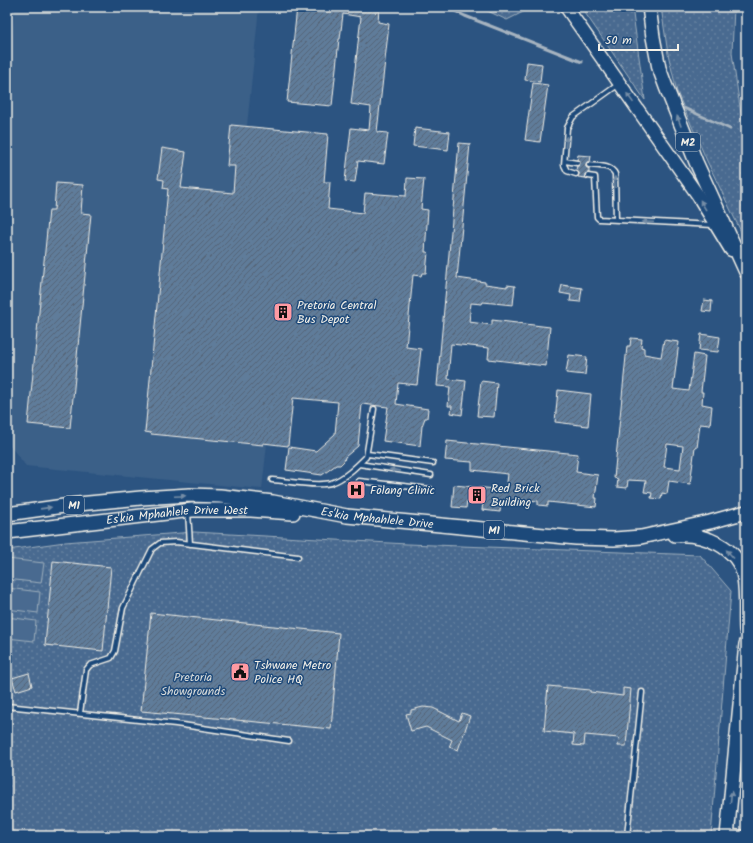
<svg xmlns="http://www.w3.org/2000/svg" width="753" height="843" font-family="Kalam,sans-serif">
<defs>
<pattern id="grass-dots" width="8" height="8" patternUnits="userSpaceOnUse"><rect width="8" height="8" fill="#496b90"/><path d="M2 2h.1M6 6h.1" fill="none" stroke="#6481a0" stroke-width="1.8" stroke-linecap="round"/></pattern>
<pattern id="building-hatch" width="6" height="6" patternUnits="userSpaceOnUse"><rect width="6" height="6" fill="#5e7b9a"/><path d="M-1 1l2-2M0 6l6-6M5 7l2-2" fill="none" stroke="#556474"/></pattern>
</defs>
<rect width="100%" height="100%" fill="#2c5481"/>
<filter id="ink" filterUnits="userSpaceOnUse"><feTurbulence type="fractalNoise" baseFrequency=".025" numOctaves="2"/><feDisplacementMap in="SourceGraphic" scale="8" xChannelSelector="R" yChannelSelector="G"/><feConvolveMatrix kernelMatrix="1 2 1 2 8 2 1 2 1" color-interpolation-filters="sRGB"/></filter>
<g filter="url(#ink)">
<path fill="#3b6088" d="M15,7H259L247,126L231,125L227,165L235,166L232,200L167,194L145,432L151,433V434L263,445V443L267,444L262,489L26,466L7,442V83Z"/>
<path fill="url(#grass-dots)" stroke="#9eaebc" d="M479,7H533L507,20Z
M581,7H632L645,100Z
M661,7H734L732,53L741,114L746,139V242L707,161L677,92L668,54Z
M194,532L407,544L700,555L731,591L711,836H7V550L65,542Z"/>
<path fill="#496b90" stroke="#9eaebc" d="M7,559L44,563L41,583L7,579Z
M7,588L40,592L38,613L7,609Z
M7,617L36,621L34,641L7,638Z"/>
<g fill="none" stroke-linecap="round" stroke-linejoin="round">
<path stroke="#a7b4c0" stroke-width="3" d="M447,7L465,16L582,62
M684,108L730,129"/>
</g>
<path fill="url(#building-hatch)" stroke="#f4f1e8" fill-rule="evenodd" d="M297,7H356L379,9L378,22L389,24L377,132L388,133L384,164L358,161L355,182L345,181L351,128L369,130L371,107L351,104L361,17L343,14L340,39H339L332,106L287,102Z
M527,62L542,64L540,82L525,80Z
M533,83L548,85L540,142L525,140Z
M231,125L328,134L324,182H330L328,209L363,213L365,193L406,196L407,178L424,179L421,209L428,210L425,252H428L426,273H422L421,276L413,275L406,347L421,349L417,385L398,383L396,404L428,409L427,418H425L422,426L420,446L383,441L388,407L362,404L358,446L345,457L344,461L340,465H336L322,475L286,470L289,447L316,451L335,434L338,402L293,398L288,446L263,443V445L151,434V433L145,432L168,189L163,188L164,180L158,179L162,148L186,152L181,188L233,193L235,166H227Z
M415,128L450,132L448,150L413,146Z
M459,143L470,144L457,278L485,282V284L507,287V285L515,286L513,305L483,302L482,304L471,303L469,322L492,325V320L550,327L546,366L488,359L489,348L451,344L448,379L466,381L462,415L451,413L452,406H448L450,387L437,386Z
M578,155L591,156L590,162H587L586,164V167L589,169V173L585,174V178L578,177L579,173L576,170L577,166L579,165L580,163L577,160Z
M56,183L83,185L81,213L91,214L70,428L28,424L49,210H54Z
M562,285L582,288L580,302L570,301L571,295L560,293Z
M704,300L712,301L711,312L702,311Z
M701,334L720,337L718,352L699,350Z
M631,338L642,339L641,347L644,348V354L661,357L664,340L679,342L673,389L689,391L694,354L705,356L701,392H703L702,404L712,406L710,425L700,424L697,448L695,447L690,484L669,481L667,494L662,493L661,499L651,498L652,493L644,492L646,481L628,480L627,488L617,487L618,479L614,478L627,346H630ZM667,444L683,446L680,469L664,467Z
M569,355L587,357L585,375L566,373Z
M481,381L497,383L494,417L477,416Z
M558,390L591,394L588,426L555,422Z
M447,441L578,454L576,472L598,475L595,498H597L596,507L548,502V506L538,505V501L514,499V503L501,502L500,512L482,510L483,502L467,500L466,508L452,507L454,485L506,490L508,474L472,470V462L445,460Z
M53,561L111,567L103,651L45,645Z
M151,613L339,633L331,729L141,711Z
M29,673L32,686L16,691L12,678Z
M548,686L590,690V692L623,696V688L631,689L626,746H618L619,738L585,735L584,746L573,745L574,734L544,731Z
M423,707L433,708L459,721L462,713L470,716L458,750L449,747L452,740L426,727L411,731L406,714L411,713V710Z"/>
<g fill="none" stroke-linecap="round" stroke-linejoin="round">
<g stroke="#f4f1e8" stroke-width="7">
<path id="lane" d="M565,161L577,163
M589,165C598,166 611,165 615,174L616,220
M576,174L567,171L564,165L567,128L573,117L619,84
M588,176L595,177L597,217L599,219L713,225
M368,454L433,463
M359,464L431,475
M272,480C288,481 316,487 331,483C344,479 357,466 366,457L374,409
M359,481L430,489
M188,512L190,544
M7,706L176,724L289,741
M80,713L86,670L90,665L111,658L115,651L123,608L152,549L160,543L176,542L298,557
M730,832L746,833
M627,836L642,692"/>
</g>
<g stroke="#f4f1e8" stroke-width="15">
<path id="secondary" d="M566,7L697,194L731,250"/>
</g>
<g stroke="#f4f1e8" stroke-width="16">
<g id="primary">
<path d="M649,7L653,37L659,68L666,87L696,162L746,272"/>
<path id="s1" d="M7,514L78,504L141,498L190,495L220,496L273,502L347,516L576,538L614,539L641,537L710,522L746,512"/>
<path id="s2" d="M7,532L192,510H251L293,513"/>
<path d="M675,535C703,533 739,546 744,578C747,595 745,613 746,630"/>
<path d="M727,836L746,644"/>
</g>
</g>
<use href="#lane" stroke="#1f4a7a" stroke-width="4"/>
<use href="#secondary" stroke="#1f4a7a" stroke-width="12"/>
<use href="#primary" stroke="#1f4a7a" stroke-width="13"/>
</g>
<defs><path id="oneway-solid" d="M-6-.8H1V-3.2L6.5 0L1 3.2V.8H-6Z"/></defs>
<g fill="#748da6">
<use href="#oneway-solid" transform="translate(630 98) rotate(-125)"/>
<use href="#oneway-solid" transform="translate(679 121) rotate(-111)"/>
<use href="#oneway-solid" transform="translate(566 142) rotate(-85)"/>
<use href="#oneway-solid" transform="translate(615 182) rotate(-91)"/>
<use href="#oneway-solid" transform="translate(703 205) rotate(-120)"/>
<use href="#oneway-solid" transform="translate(648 222) rotate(-177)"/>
<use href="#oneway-solid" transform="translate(395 470) rotate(-171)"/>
<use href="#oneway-solid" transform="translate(180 496) rotate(-2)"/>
<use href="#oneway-solid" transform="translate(46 508) rotate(-8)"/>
<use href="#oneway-solid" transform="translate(730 554) rotate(-132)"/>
<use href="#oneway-solid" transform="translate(731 797) rotate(-84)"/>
</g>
</g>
<defs>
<g id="building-square" transform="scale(1)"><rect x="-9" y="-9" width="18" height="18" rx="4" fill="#ff9aa2" stroke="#1f4a7a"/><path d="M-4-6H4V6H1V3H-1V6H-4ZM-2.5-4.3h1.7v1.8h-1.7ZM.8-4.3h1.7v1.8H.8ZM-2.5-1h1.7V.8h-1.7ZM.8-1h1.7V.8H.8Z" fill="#111"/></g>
<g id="hospital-square" transform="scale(1)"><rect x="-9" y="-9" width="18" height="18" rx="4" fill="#ff9aa2" stroke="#1f4a7a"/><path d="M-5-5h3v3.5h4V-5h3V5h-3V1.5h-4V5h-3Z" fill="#111"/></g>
<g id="civic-square" transform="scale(1)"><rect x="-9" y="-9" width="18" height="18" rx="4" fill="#ff9aa2" stroke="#1f4a7a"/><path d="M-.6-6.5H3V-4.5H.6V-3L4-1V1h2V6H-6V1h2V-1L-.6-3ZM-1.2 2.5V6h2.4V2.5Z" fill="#111"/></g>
</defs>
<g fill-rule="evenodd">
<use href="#building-square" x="283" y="312"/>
<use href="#hospital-square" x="356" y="490"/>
<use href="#building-square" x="477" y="495"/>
<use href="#civic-square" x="240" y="672"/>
</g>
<g text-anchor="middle" stroke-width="3" stroke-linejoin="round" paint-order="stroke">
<g fill="#1f4a7a" stroke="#b4bfc7" stroke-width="1">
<rect x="676" y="133" width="24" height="18" rx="3"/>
<rect x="64" y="496" width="20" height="18" rx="3"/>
<rect x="484" y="521" width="20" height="18" rx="3"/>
</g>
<g font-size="11" font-weight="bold" fill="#f4f1e8">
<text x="688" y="146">M2</text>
<text x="74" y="509">M1</text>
<text x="494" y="534">M1</text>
</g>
<g font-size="12" fill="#f4f1e8" stroke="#1f4a7a" text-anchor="start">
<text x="297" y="309">Pretoria Central<tspan x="297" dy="14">Bus Depot</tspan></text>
<text x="491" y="492">Red Brick<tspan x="491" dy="14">Building</tspan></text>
<text x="370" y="494">Folang Clinic</text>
<text x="254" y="669">Tshwane Metro<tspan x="254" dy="14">Police HQ</tspan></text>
</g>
<g font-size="12" fill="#f4f1e8" stroke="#1f4a7a">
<text dy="4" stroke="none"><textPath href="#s2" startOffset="171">Es'kia Mphahlele Drive West</textPath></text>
<text dy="4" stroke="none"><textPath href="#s1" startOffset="373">Es'kia Mphahlele Drive</textPath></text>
</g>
<g font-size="12" fill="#dadddb" stroke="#1f4a7a">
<text x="193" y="681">Pretoria<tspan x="193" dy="14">Showgrounds</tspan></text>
</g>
</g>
<rect width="753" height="843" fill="none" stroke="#1f4a7a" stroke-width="24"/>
<rect x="12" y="12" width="729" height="819" fill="none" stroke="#f4f1e8" stroke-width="1.5" filter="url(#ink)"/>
<path d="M599 44v6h79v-6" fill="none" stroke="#f4f1e8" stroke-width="2"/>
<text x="605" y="44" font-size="12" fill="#f4f1e8" stroke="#1f4a7a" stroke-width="3" paint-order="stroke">50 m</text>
</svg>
